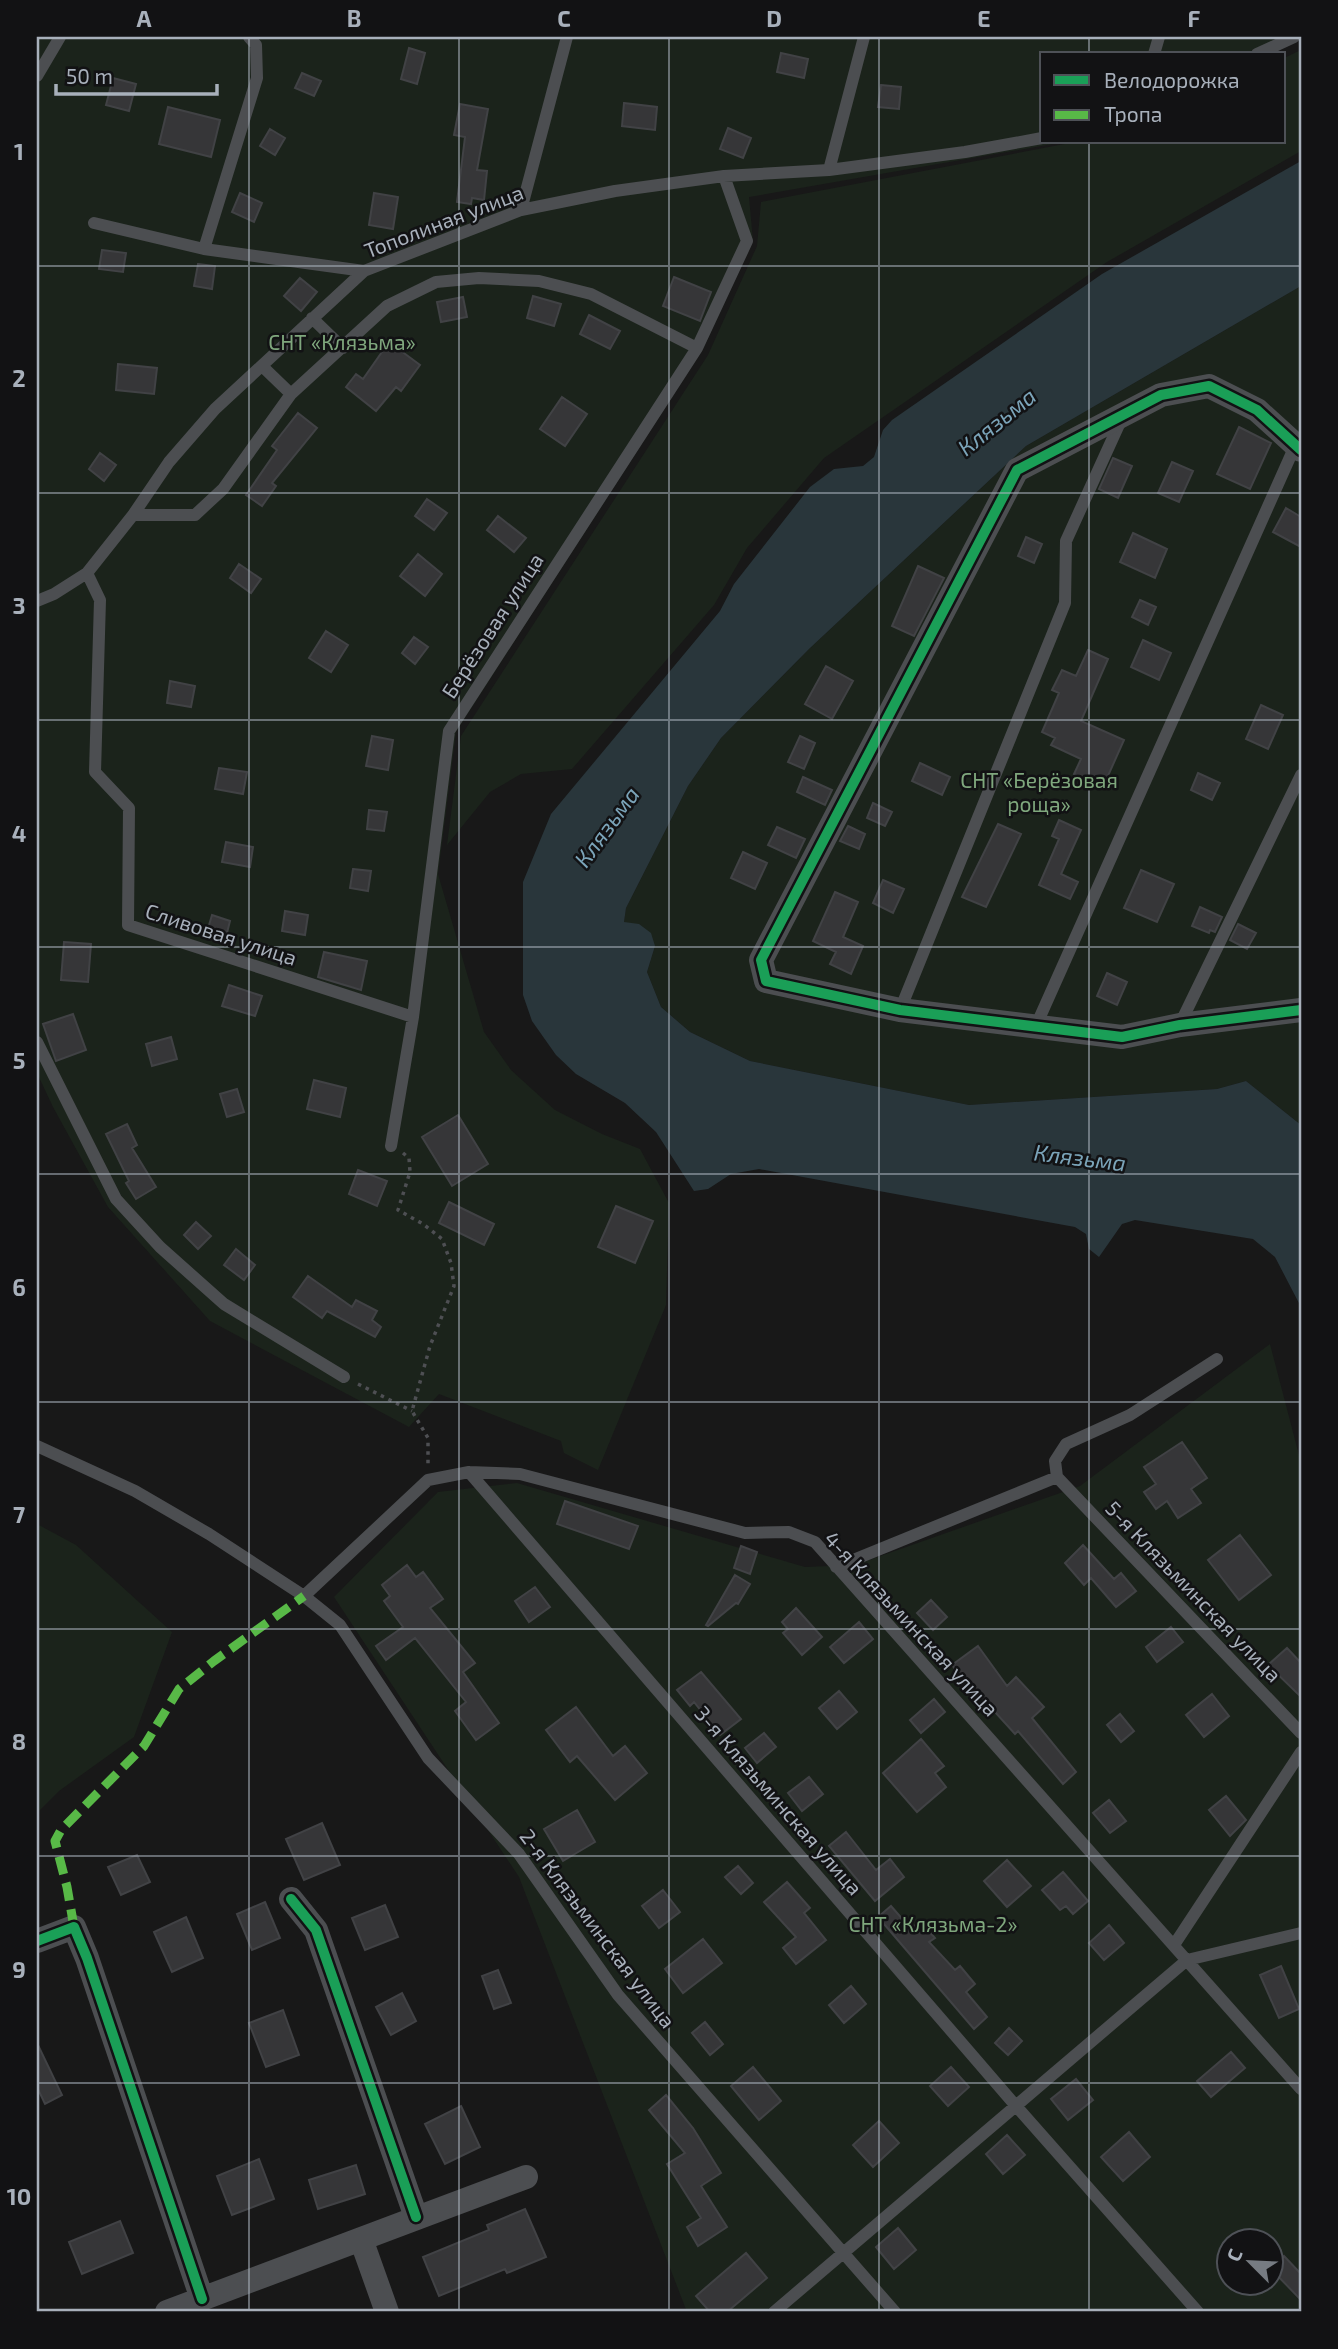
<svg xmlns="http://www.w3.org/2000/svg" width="1338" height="2349" font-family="'Exo 2',sans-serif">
<rect width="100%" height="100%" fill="#181818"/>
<path fill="#1b231b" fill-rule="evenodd" d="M37,37H1299L1267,54H1042V142H1064L749,197L753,241L703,349L456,732L438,874L484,1032L511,1070L555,1110L602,1134L640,1149L669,1203L666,1305L598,1470L564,1453L561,1441L439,1394L409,1427L210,1321L108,1207L53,1107L37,1073Z
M1301,50V151L1107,262L824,458L747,548L714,605L572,769L521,774L490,792L447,845L461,736L708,355L757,246L761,202L1075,142H1284V58Z
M1301,286V1125L1246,1081L1217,1089L969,1105L750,1061L690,1032L661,1007L647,972L655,946L624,922L626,908L688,786L721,738L809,649L1026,446Z
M1270,1344L1301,1463V2312H687L519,1877L334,1597L438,1492L517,1483L805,1567L855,1565L1080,1486ZM1230,2240H1272V2282H1230Z
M37,1524L76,1545L172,1632L134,1737L59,1791L37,1813Z"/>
<path fill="#29363b" d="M1301,161V286L1026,446L809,649L721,738L688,786L626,908L624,922L639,924L651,933L655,946L647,972L661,1007L690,1032L750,1061L969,1105L1217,1089L1246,1081L1301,1125V1307L1275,1257L1253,1239L1135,1220L1122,1224L1099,1257L1089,1249L1086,1234L1075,1227L759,1169L731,1174L708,1189L694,1191L656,1132L625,1103L576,1074L556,1055L532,1021L523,995V882L551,814L720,611L734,584L810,487L834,469L863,466L874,457L883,430L892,420L1102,274Z"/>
<path fill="#363638" stroke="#414245" stroke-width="2" d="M409,48L425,53L417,84L401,79Z
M781,53L808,59L804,78L777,72Z
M302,73L321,81L314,96L295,88Z
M113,78L136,84L129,111L106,105Z
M881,85L901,87L899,109L878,107Z
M624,103L657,107L655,130L622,126Z
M460,104L488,109L477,170L487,171L484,200L472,198L471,204L457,202L465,137L454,135Z
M168,107L220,120L211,157L159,144Z
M728,128L751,138L743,158L720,149Z
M270,129L285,138L275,155L260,146Z
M240,193L262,203L254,222L232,212Z
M374,193L398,197L393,229L369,225Z
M102,250L126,253L123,272L99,269Z
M198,264L215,266L212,289L194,286Z
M674,277L711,292L700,321L663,306Z
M300,278L317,292L301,311L284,296Z
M533,296L561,304L554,326L527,318Z
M463,297L467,317L441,322L437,302Z
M589,315L620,331L610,349L580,334Z
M389,342L420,365L401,391L396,387L376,411L346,387L356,374L363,379Z
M118,364L157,368L154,394L116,390Z
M562,397L587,414L565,446L540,429Z
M298,413L317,428L272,483L276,486L262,506L246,495L277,450L272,446Z
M1239,427L1271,443L1250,489L1217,474Z
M100,453L116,465L104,481L89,469Z
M1113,458L1132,466L1118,498L1099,489Z
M1172,462L1193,471L1179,502L1158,493Z
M427,499L447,513L434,530L415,516Z
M1286,508L1301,517V547L1273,532Z
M498,516L526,538L514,552L487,530Z
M1133,533L1167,549L1155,578L1120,562Z
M1026,537L1042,544L1034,563L1018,556Z
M418,554L442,574L425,596L400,576Z
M239,564L261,579L251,593L230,578Z
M918,566L944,578L914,636L892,626Z
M1140,600L1156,607L1148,625L1132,617Z
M326,631L348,645L331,672L309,658Z
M414,637L428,647L415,664L402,653Z
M1143,640L1171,653L1159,680L1131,667Z
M1088,650L1108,659L1081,721L1124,740L1103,787L1074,774L1081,759L1051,745L1055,738L1042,732L1059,693L1052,690L1062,670L1076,676Z
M826,666L853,681L832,719L805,704Z
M170,681L195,686L191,707L167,703Z
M1261,705L1283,715L1268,749L1246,739Z
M372,736L393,740L388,770L366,766Z
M800,736L815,743L804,769L788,762Z
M920,763L950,777L942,795L912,781Z
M219,768L247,772L243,794L215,789Z
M1198,773L1220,783L1212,800L1191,790Z
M803,777L832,790L825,805L797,792Z
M873,803L892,812L885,826L867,818Z
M369,810L387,812L384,831L367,829Z
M1059,820L1081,830L1061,874L1078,882L1070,899L1039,885L1059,839L1052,836Z
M998,824L1021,834L986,907L962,897Z
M848,826L865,834L859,849L840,841Z
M777,827L805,839L796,858L768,845Z
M226,842L253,847L250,867L222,862Z
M743,852L767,863L755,889L731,878Z
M353,869L371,871L368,891L350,888Z
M1141,870L1174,884L1157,922L1124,908Z
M883,880L904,889L893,913L873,903Z
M835,892L858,902L843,937L863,946L851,974L830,964L836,952L813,941Z
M1200,907L1222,917L1215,932L1210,930L1209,933L1192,926Z
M285,911L308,915L305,935L282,931Z
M212,915L230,921L226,937L207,932Z
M1238,924L1256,933L1247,949L1230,940Z
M64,942L91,944L88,982L61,980Z
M324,952L367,961L361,990L318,977Z
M1107,973L1127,982L1117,1005L1097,996Z
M229,985L262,996L255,1016L222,1006Z
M73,1014L86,1050L56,1061L43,1024Z
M171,1037L177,1059L152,1066L146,1044Z
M314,1080L346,1088L340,1117L307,1109Z
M237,1089L244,1112L227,1117L220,1094Z
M458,1115L488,1164L452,1186L422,1137Z
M127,1124L137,1145L132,1148L156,1187L136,1199L126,1183L129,1181L106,1134Z
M358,1170L387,1181L377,1206L349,1194Z
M449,1202L494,1224L484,1245L439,1223Z
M616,1206L653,1221L635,1263L598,1247Z
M196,1222L211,1236L198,1249L184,1235Z
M236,1249L255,1265L244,1280L224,1265Z
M308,1276L352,1307L356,1300L377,1311L372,1320L381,1327L375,1337L327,1311L322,1318L293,1297Z
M1182,1442L1207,1478L1191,1489L1201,1503L1178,1518L1167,1501L1156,1509L1144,1492L1156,1484L1144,1467Z
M565,1501L638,1526L629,1549L557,1524Z
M1240,1535L1271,1575L1239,1600L1208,1560Z
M1083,1545L1114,1579L1121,1573L1136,1591L1116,1607L1091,1578L1084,1585L1065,1563Z
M741,1546L757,1552L750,1574L734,1568Z
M407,1565L416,1577L423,1572L443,1599L430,1608L475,1663L463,1672L499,1723L476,1740L455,1711L466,1702L415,1638L386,1660L376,1646L403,1627L384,1601L390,1596L382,1585Z
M735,1575L750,1584L738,1604L736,1603L708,1626L706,1625Z
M535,1587L550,1607L529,1622L515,1601Z
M931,1600L947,1617L933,1630L917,1613Z
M796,1608L822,1637L802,1655L783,1633L788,1629L782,1622Z
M859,1622L873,1639L844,1663L830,1647Z
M1171,1627L1183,1642L1157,1662L1146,1647Z
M978,1646L1007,1686L1016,1677L1044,1707L1032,1718L1076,1772L1063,1784L1018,1731L1015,1734L975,1690L972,1692L952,1665Z
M1287,1648L1301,1663V1697L1268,1665Z
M701,1672L741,1719L720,1735L694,1702L690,1706L677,1690Z
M839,1691L857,1712L837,1729L819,1708Z
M1212,1694L1229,1716L1204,1737L1186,1715Z
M934,1699L945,1712L921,1733L910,1720Z
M576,1707L613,1756L625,1746L647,1773L615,1800L577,1756L570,1762L546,1730Z
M1120,1714L1134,1731L1121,1742L1107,1725Z
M764,1733L776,1747L757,1763L745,1748Z
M921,1739L944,1766L935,1773L946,1787L917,1812L883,1773Z
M809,1777L823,1794L802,1811L788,1793Z
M1226,1796L1246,1820L1230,1836L1209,1810Z
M1109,1800L1126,1821L1110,1833L1093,1813Z
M577,1810L595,1842L563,1861L544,1829Z
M322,1823L340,1865L304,1880L286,1839Z
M846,1832L876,1870L890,1859L904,1877L875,1901L829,1846Z
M137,1855L150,1882L121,1895L108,1867Z
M1007,1860L1031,1886L1007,1907L984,1881Z
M738,1866L753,1883L741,1894L725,1877Z
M1063,1872L1088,1901L1073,1914L1066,1906L1060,1910L1042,1890Z
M787,1882L810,1908L804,1913L826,1940L796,1964L783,1948L796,1937L764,1902Z
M663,1890L680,1912L659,1928L642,1906Z
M265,1902L280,1938L252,1950L237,1914Z
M385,1905L398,1937L365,1950L352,1918Z
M891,1906L911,1929L920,1921L935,1938L929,1942L955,1970L960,1966L975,1984L966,1992L987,2017L974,2029L878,1917Z
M186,1917L203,1958L172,1972L154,1932Z
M1109,1925L1124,1943L1104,1960L1089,1943Z
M703,1939L722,1963L683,1993L665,1969Z
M1281,1966L1299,2009L1279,2018L1260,1975Z
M498,1970L511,2003L494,2009L482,1976Z
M851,1986L866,2004L844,2023L829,2005Z
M402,1993L416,2021L391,2035L376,2007Z
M283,2010L299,2055L266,2067L249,2023Z
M705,2022L723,2044L710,2055L692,2033Z
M1009,2028L1022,2041L1008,2055L995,2043Z
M37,2043L62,2095L45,2104L37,2087Z
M1231,2052L1245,2068L1211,2097L1197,2081Z
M753,2067L781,2101L759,2120L731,2086Z
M951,2067L969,2087L948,2106L930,2086Z
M1076,2079L1093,2100L1068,2120L1051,2099Z
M666,2095L693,2128L721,2173L701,2186L727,2227L698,2246L687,2227L701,2218L667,2164L685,2153L649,2110Z
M461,2106L480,2147L445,2164L425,2124Z
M879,2121L899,2143L873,2167L853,2145Z
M1129,2132L1150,2157L1123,2181L1101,2157Z
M1007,2135L1025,2155L1003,2174L986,2154Z
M259,2159L274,2199L232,2215L217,2176Z
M356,2165L365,2194L318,2209L309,2180Z
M525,2209L546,2257L507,2273L505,2269L439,2296L423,2257L489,2230L487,2225Z
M120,2221L133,2253L82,2274L69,2242Z
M898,2228L916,2250L894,2269L876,2247Z
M746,2253L767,2278L727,2312H710L696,2296Z
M1284,2256L1301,2274V2300L1271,2269Z"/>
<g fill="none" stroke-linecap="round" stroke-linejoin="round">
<path stroke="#4e4f53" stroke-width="3.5" stroke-dasharray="3.5 5" stroke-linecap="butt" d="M403,1153L409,1158L410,1172L398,1210L423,1224L442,1239L451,1263L454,1286L430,1346L412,1411L428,1438V1464
M358,1384L412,1411"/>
<path stroke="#4c4e51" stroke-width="12" d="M1154,54L1159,37
M1257,54L1294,37
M37,76L60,37
M829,170L864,37
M521,210L567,37
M94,223L204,249L364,271
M204,249L257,78L256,45L249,37
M312,318L343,348
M262,366L291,394
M133,515H195L223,489L291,394L387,306L436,282L479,278L539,281L591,294L697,348
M87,573L100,600L95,772L129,808L128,925L413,1017
M37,601L54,594L87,573L133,515L169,462L215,409L364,271L521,210L615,191L724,176L829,170L965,152L1042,138
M900,1010L1065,603L1066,541L1122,418
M1180,1024L1301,775
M1035,1028L1295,446
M37,1042L116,1199L160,1247L224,1304L344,1377
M391,1146L413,1017L449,731L697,348L747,241L724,176
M37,1446L135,1491L209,1534L304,1596L340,1625L428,1758L519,1854L618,1995L895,2312
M469,1472L1016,2106L1198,2312
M1057,1477L1301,1733
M1057,1477L1055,1461L1066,1444L1130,1415L1217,1359
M836,1567L1057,1477
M304,1596L428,1480L469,1472L520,1474L745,1533L789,1532L815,1542L1301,2089
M1174,1945L1301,1752
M774,2312L1187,1960L1301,1933"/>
<path stroke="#4c4e51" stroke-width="24" d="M1301,450L1257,410L1209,386L1161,395L1017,470L761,960L766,981L900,1010L1122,1037L1180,1025L1301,1010
M291,1899L316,1930L416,2217
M37,1941L74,1927L87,1958L202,2299
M361,2239L387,2312
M167,2312L526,2177"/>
<path stroke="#58b947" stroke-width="9" stroke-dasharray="18 9" stroke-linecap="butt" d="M74,1927L67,1887L55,1841L61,1830L144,1746L179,1689L214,1661L304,1596"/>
<g stroke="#121214" stroke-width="15">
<path id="cycleway" d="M1301,450L1257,410L1209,386L1161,395L1017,470L761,960L766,981L900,1010L1122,1037L1180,1025L1301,1010
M291,1899L316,1930L416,2217
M37,1941L74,1927L87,1958L202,2299"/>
</g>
<use href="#cycleway" stroke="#1a9f57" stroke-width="10"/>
</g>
<path fill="none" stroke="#a8b0bb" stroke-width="2" stroke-opacity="0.55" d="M249,37V2312M459,37V2312M669,37V2312M879,37V2312M1089,37V54M1089,142V2312M37,266H1301M37,493H1301M37,720H1301M37,947H1301M37,1174H1301M37,1402H1301M37,1629H1301M37,1856H1301M37,2083H1301"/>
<g text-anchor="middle" stroke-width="5" stroke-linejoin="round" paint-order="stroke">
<g font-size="21" fill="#a8b0bb" stroke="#121214">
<text transform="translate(444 222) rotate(-21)" y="7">Тополиная улица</text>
<text transform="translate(493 626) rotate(-57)" y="7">Берёзовая улица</text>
<text transform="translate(221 935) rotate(18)" y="7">Сливовая улица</text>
<text transform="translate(1193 1592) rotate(46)" y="7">5-я Клязьминская улица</text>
<text transform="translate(911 1624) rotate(47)" y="7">4-я Клязьминская улица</text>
<text transform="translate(778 1801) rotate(49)" y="7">3-я Клязьминская улица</text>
<text transform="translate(597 1929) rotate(53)" y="7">2-я Клязьминская улица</text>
</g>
<g font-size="21" fill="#7fa77d" stroke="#121214">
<text x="342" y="350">СНТ «Клязьма»</text>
<text x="1039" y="788">СНТ «Берёзовая<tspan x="1039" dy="24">роща»</tspan></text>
<text x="933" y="1932">СНТ «Клязьма-2»</text>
</g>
<g font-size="23" font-style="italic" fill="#7ba4b9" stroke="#121214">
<text transform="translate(997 422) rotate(-39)" y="8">Клязьма</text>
<text transform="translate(607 827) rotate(-54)" y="8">Клязьма</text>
<text transform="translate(1080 1158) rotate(7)" y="8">Клязьма</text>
</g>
</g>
<rect width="1338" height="2349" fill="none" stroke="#121214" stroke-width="77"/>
<rect x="1040" y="52" width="245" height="91" fill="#121214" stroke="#4e5157" stroke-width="2"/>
<rect x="1054" y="75" width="35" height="10" fill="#1a9f57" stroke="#4e5157" stroke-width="2"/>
<text x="1104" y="88" font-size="21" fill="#a8b0bb">Велодорожка</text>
<rect x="1054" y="110" width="35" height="10" fill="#58b947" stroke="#4e5157" stroke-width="2"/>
<text x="1104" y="122" font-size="21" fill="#a8b0bb">Тропа</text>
<g transform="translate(1250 2262) rotate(294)"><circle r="33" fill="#121214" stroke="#4e5157" stroke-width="2"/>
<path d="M0-5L12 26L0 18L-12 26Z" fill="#767b82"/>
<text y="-10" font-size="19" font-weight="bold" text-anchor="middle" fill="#a8b0bb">С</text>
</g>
<path d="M56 84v10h161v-10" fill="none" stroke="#a8b0bb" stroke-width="3.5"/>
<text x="66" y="84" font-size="21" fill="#a8b0bb" stroke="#121214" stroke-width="5" paint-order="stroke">50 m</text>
<rect x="38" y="38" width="1262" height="2272" fill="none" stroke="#a8b0bb" stroke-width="2.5"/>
<g font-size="23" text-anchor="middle" font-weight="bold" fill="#a8b0bb">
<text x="144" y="27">A</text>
<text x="354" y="27">B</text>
<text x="564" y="27">C</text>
<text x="774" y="27">D</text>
<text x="984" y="27">E</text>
<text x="1194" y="27">F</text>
<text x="19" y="160">1</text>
<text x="19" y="387">2</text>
<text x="19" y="614">3</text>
<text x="19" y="842">4</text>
<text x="19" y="1069">5</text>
<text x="19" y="1296">6</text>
<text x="19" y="1523">7</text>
<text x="19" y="1750">8</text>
<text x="19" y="1978">9</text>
<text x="19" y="2205">10</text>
</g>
</svg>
